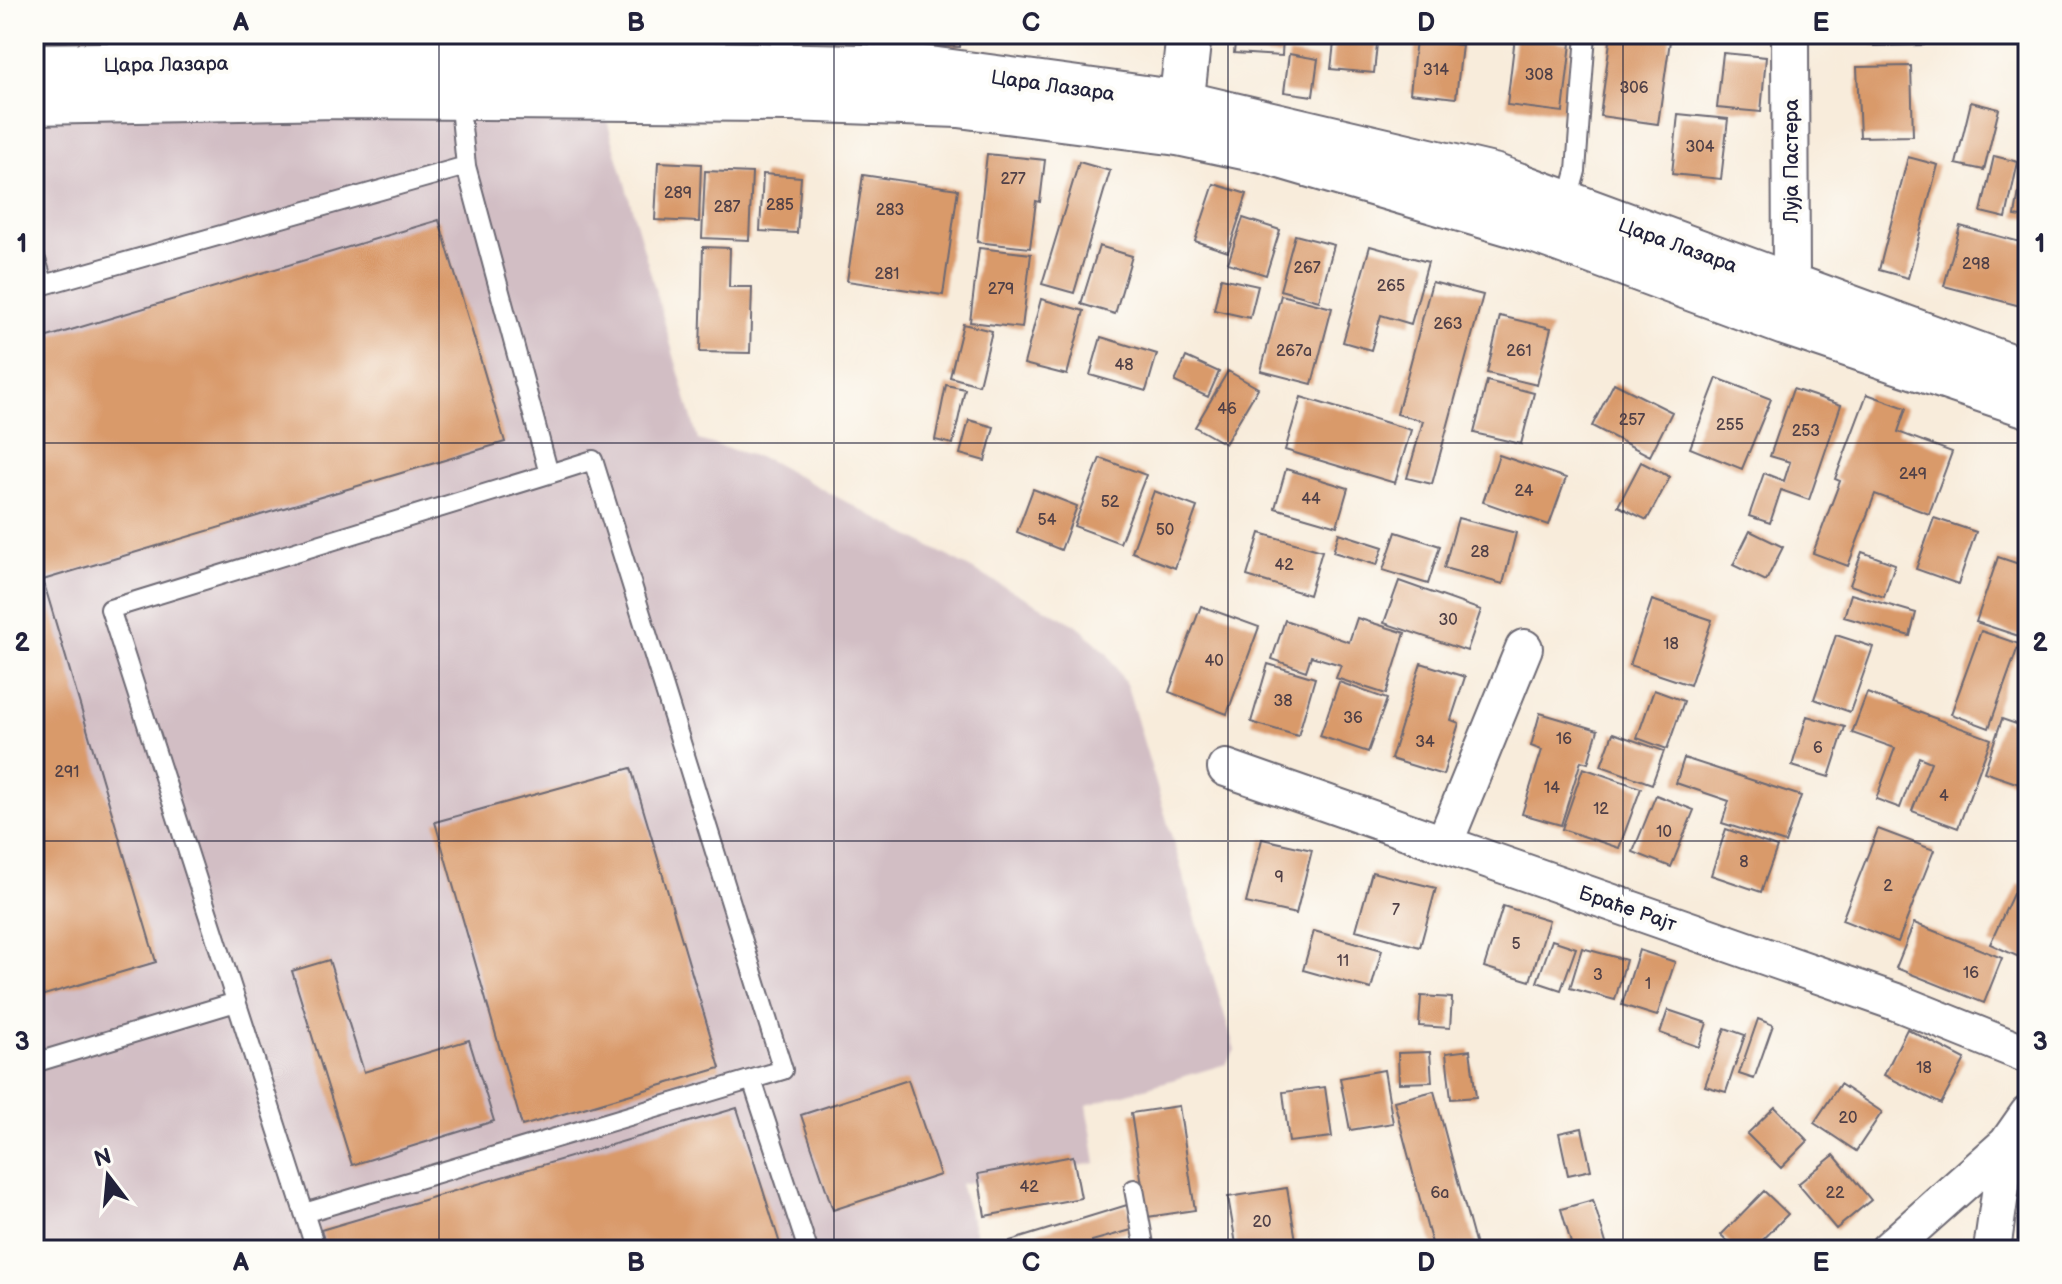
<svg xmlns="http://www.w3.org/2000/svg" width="2062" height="1284" font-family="'Balsamiq Sans',sans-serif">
<rect width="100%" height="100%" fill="#fdfcf7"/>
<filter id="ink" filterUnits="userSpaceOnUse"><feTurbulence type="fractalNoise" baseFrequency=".0125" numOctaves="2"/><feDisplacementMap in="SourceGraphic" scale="16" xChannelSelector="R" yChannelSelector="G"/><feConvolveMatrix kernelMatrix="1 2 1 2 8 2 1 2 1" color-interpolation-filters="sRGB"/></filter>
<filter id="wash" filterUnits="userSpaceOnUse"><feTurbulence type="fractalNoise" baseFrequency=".006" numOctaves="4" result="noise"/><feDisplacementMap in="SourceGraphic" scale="32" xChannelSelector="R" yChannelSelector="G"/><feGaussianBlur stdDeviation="1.8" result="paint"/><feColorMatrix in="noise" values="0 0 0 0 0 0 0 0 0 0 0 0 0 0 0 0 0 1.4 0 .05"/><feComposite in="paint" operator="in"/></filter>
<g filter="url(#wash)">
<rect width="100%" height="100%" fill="#f8ecdb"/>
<path fill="#d2bec4" d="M601,99L698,440L768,460L1078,626L1107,653L1127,686L1235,1050L1226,1064L1087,1105L1096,1163L960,1184L981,1250H34V102Z"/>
<g id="blocks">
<path fill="#d99a6a" d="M38,34H68L67,42L38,38Z
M74,34H117V41L74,39Z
M137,34H164L162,46L136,42Z
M501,34H552V38L501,37Z
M923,34H961L960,47L922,45Z
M1236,34H1283L1282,56L1234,53Z
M1335,34H1378L1374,73L1331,69Z
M1611,34H1671L1658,124L1600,116Z
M1874,34H1923L1924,45L1874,46Z
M1515,37L1571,43L1563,112L1507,105Z
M1416,40L1462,45L1456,98L1410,93Z
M1723,53L1766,57L1761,112L1717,108Z
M1289,54L1318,59L1313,96L1284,92Z
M1911,66L1913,136L1860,137L1857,67Z
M1971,102L1999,109L1984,170L1956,164Z
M1678,114L1728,119L1721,179L1672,174Z
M987,154L1045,160L1040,202L1036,201L1030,248L977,242Z
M1994,156L2018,162L2006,218L1981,212Z
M1908,157L1938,165L1908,278L1879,270Z
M2024,160L2028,161V218L2015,216Z
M658,162L701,164L699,222L655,220Z
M1079,162L1110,171L1074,293L1042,284Z
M705,171L752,173L749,240L702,238Z
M763,174L801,177L797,233L760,231Z
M863,175L958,189L943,295L847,281Z
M1214,184L1247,194L1228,252L1195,241Z
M1243,218L1280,230L1266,275L1228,263Z
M439,220L505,442L43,580L156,962L34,998V341Z
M1960,226L2028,244V308L1944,286Z
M1295,235L1334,245L1319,301L1280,290Z
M1099,246L1132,256L1115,314L1081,304Z
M1370,246L1428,262L1411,324L1381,315L1371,350L1343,342Z
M703,247L730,248L729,287H752L750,353L700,352Z
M979,248L1031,254L1022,328L970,322Z
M1221,278L1258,286L1250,318L1214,310Z
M1432,282L1483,295L1432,484L1407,478L1423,421L1397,414Z
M1281,295L1332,308L1312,384L1261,371Z
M1041,299L1084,311L1067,375L1024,364Z
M1500,316L1551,328L1537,385L1487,373Z
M963,324L992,331L979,385L950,377Z
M1101,337L1157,354L1146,391L1090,375Z
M1186,357L1219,372L1208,397L1175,382Z
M1228,371L1258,388L1225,444L1195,427Z
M1717,378L1771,399L1742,469L1690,448Z
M1487,381L1534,393L1521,444L1474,433Z
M1614,383L1672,412L1650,456L1592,426Z
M946,385L965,389L953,444L935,440Z
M1793,389L1841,405L1809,500L1781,490L1770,523L1749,516L1764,473L1784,481L1790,462L1770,456Z
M1867,394L1906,408L1898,432L1952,452L1929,514L1875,494L1848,566L1813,553L1840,481L1835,479Z
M1301,397L1411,430L1395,483L1285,450Z
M969,420L994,427L985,461L960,454Z
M1499,455L1566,478L1549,525L1483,502Z
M1100,458L1146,475L1120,543L1074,526Z
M1641,462L1670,477L1647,520L1618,506Z
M1286,469L1348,488L1337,526L1275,508Z
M1033,489L1077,506L1061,550L1017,532Z
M1154,491L1197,507L1175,568L1132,552Z
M1458,518L1516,533L1503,584L1444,568Z
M1934,518L1976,532L1958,584L1916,569Z
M1750,531L1783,547L1766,581L1733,565Z
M1396,532L1440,546L1428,584L1383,570Z
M1260,533L1322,551L1309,595L1247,576Z
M1339,533L1383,547L1377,565L1333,552Z
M1862,552L1895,564L1884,597L1850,585Z
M1998,557L2028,567V639L1976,622Z
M1399,581L1481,610L1467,651L1384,623Z
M1851,594L1916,613L1910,636L1844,617Z
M1652,600L1712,620L1690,685L1630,665Z
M1201,606L1259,627L1227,714L1169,692Z
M1357,618L1405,633L1386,694L1336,678L1341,665L1311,656L1306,671L1272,659L1285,620L1349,642Z
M1981,631L2019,644L1989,728L1951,714Z
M1836,635L1873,647L1850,712L1814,699Z
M1421,663L1465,677L1451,720L1459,723L1443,775L1391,759Z
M1268,664L1315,678L1298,736L1251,722Z
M1339,682L1387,699L1368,752L1320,736Z
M1654,690L1684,701L1667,749L1637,738Z
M1867,693L1991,739L1958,828L1912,811L1931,762L1919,757L1900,808L1876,799L1895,748L1852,733Z
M2028,699V787L1984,772L2002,719L2019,725Z
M1540,713L1598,730L1588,763L1581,761L1561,825L1522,814L1542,750L1531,746Z
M1807,716L1845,727L1829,777L1792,766Z
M1613,733L1664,751L1652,784L1601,766Z
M1684,758L1801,796L1785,843L1722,823L1729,801L1676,783Z
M631,768L720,1068L522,1126L435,822Z
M1583,768L1641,788L1619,848L1562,829Z
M1656,795L1694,810L1671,867L1633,852Z
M1726,829L1777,847L1761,892L1711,875Z
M1878,829L1934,850L1898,942L1842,920Z
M1262,839L1312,850L1296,914L1246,903Z
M1372,872L1436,888L1420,947L1356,930Z
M2018,883L2028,887V961L1990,944Z
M1503,906L1549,920L1530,981L1484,967Z
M1914,923L2002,958L1984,1003L1896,968Z
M1314,931L1382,950L1371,989L1303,970Z
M1552,940L1576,948L1561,990L1537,982Z
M1582,948L1626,960L1615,1000L1570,988Z
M1639,950L1675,962L1657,1016L1622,1005Z
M329,960L364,1072L469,1040L494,1121L352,1165L292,971Z
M1421,996L1452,998L1450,1028L1419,1026Z
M1668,1010L1707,1023L1699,1047L1660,1033Z
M1758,1019L1773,1025L1754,1079L1739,1074Z
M1725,1028L1745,1035L1726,1092L1705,1086Z
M1907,1029L1965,1059L1941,1104L1884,1075Z
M1470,1050L1476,1097L1451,1099L1446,1053Z
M1430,1052L1432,1082L1399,1083L1398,1053Z
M1384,1070L1393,1123L1350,1130L1340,1078Z
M908,1080L940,1175L833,1210L801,1115Z
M1840,1084L1882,1112L1856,1151L1814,1123Z
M1325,1087L1332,1137L1289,1142L1283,1092Z
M1434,1091L1452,1159L1477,1250H1434L1427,1226L1394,1101Z
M1179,1106L1195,1210L1147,1217L1131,1113Z
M1775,1107L1808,1141L1781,1168L1747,1134Z
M737,1108L782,1250H327L321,1230Z
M1582,1128L1591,1170L1568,1175L1559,1133Z
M1834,1155L1871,1200L1836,1229L1798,1184Z
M1073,1156L1081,1198L985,1216L978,1174Z
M1287,1188L1297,1246L1269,1250H1237L1228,1197Z
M1764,1191L1788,1214L1753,1250H1737L1721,1235Z
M1593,1200L1608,1250H1573L1561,1209Z
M1127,1205L1135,1229L1092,1241L1094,1250H1013L1010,1241Z"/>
</g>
</g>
<g filter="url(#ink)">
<use href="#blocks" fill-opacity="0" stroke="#6d6973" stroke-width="2"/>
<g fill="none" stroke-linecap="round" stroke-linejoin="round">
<g stroke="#6d6973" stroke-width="22">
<path id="service" d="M1567,204L1576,171L1586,34
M34,254L44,285L466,166
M34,1063L236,1002
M752,1080L808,1250
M1134,1189L1145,1250
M304,1213L783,1070L593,460L549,474
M316,1250L110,609L549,474L466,166L459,97"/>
</g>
<g stroke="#6d6973" stroke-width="40">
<path id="minor" d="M1787,310L1791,287L1790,34
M1226,768L1896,1002L2028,1055
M1444,844L1524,648
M1888,1250L2007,1144L2028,1114
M1992,1250L2007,1144"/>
</g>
<g stroke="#6d6973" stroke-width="48">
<path id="tertiary" d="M1178,133L1189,34"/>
</g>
<g stroke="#6d6973" stroke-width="48">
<path id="secondary" d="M34,66L469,60L922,68L1182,103L1493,176L2028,373
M34,102L337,96L790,99L959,105L1178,133L1263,151L1539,232L1785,323L2028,405"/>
</g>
<use href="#service" stroke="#fff" stroke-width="18"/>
<use href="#minor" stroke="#fff" stroke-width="36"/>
<use href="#tertiary" stroke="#fff" stroke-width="44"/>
<use href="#secondary" stroke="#fff" stroke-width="44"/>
</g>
</g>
<path fill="none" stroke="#22223b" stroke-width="2" stroke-opacity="0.55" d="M439,34V1250M834,34V1250M1228,34V1250M1623,34V1250M34,443H2028M34,841H2028"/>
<g text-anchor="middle" stroke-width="8" stroke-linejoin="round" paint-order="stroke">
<g font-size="16" fill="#504047">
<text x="1436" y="75">314</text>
<text x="1539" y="80">308</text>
<text x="1634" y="93">306</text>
<text x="1700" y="152">304</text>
<text x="1013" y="184">277</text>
<text x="678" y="198">289</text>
<text x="780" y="210">285</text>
<text x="727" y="212">287</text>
<text x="890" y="215">283</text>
<text x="1976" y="269">298</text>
<text x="1307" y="273">267</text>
<text x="887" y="279">281</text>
<text x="1391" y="291">265</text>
<text x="1001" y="294">279</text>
<text x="1448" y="329">263</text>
<text x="1294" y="356">267a</text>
<text x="1519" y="356">261</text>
<text x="1124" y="370">48</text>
<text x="1227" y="414">46</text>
<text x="1632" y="425">257</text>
<text x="1730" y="430">255</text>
<text x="1806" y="436">253</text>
<text x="1913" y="479">249</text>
<text x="1524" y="496">24</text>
<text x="1311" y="504">44</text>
<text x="1110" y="507">52</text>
<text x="1047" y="525">54</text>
<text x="1165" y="535">50</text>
<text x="1480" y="557">28</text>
<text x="1284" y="570">42</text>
<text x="1448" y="625">30</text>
<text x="1671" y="649">18</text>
<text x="1214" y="666">40</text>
<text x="1283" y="706">38</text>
<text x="1353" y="723">36</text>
<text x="1564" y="744">16</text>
<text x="1425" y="747">34</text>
<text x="1818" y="753">6</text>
<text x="67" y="777">291</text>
<text x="1552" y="793">14</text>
<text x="1944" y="801">4</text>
<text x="1601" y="814">12</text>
<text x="1664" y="837">10</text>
<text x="1744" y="867">8</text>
<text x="1279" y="882">9</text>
<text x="1888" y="891">2</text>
<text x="1396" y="915">7</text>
<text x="1516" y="949">5</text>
<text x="1343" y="966">11</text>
<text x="1971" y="978">16</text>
<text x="1598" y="980">3</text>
<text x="1648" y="989">1</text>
<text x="1924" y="1073">18</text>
<text x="1848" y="1123">20</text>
<text x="1029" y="1192">42</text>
<text x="1440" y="1198">6a</text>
<text x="1835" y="1198">22</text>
<text x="1262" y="1227">20</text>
</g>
<g font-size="20" fill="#22223b" stroke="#fdfcf7">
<text transform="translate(166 64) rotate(-1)" y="7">Цара Лазара</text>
<text transform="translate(1053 85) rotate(8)" y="7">Цара Лазара</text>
<text transform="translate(1791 161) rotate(-90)" y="7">Луја Пастера</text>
<text transform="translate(1678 245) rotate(20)" y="7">Цара Лазара</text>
<text transform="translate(1628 908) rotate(19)" y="7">Браће Рајт</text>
</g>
</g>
<rect width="2062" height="1284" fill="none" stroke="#fdfcf7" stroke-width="88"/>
<g transform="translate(108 1176) rotate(344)" stroke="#fdfcf7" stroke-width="6" paint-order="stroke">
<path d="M0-6L14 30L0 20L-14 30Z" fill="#22223b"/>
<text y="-12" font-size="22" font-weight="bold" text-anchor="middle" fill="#22223b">N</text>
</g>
<rect x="44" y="44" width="1974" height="1196" fill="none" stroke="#22223b" stroke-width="3"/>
<g font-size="26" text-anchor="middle" font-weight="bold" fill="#22223b">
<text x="241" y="31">A</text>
<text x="636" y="31">B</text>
<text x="1031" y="31">C</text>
<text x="1426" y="31">D</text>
<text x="1821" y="31">E</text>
<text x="22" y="252">1</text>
<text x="2040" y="252">1</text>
<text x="22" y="651">2</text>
<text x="2040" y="651">2</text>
<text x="22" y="1050">3</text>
<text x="2040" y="1050">3</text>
<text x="241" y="1271">A</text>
<text x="636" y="1271">B</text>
<text x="1031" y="1271">C</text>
<text x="1426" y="1271">D</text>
<text x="1821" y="1271">E</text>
</g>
</svg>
